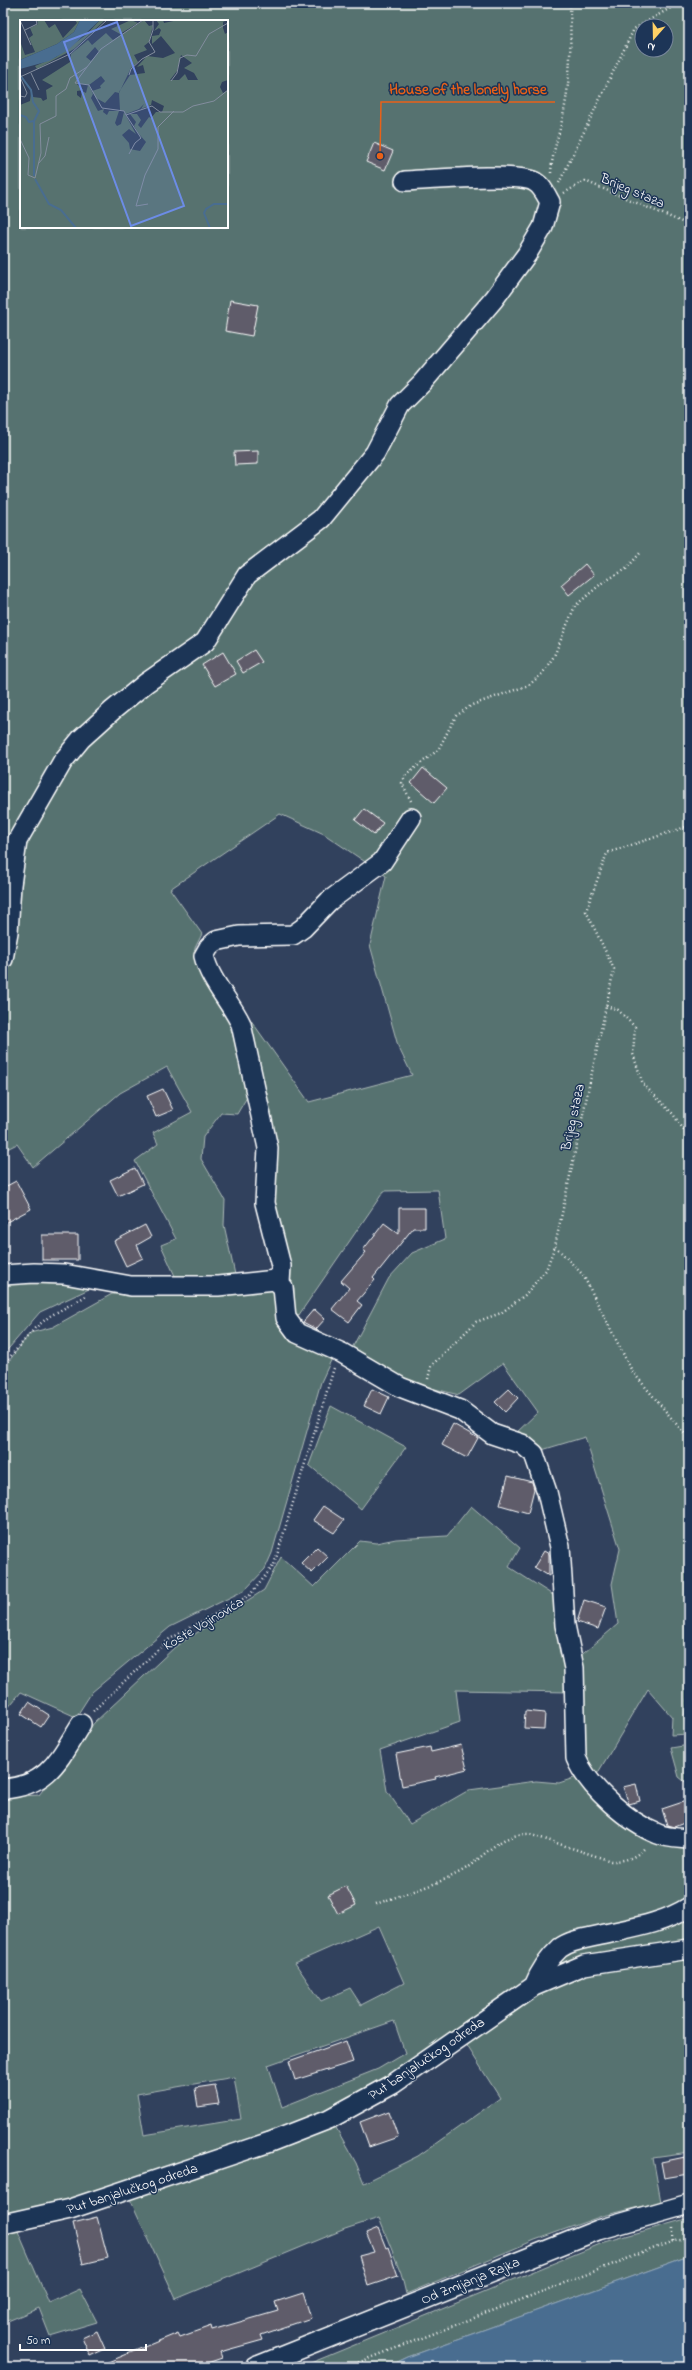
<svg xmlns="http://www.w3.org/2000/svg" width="692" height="2370" font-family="'Indie Flower',sans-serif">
<rect width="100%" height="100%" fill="#31415d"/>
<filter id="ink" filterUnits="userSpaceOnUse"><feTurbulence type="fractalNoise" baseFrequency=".025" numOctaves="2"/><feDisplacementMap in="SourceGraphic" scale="8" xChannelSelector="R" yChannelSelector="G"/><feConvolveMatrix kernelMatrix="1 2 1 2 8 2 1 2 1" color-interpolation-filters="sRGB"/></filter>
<g filter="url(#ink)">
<path fill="#57726f" stroke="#abb8b7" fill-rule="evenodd" d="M3,3H689V1695L684,1716L689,1734L671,1735L672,1717L648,1689L596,1776L583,1764L578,1658L618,1624L612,1584L620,1549L585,1437L542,1450L514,1435L538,1412L503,1363L459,1395L415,1384L351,1350L389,1278L412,1253L445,1239L438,1190L384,1191L294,1322V1288L289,1278L273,1207L272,1134L250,1019L309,1102L412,1075L398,1046L370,945L386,876L324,834L280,814L170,889L202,934L195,948L196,965L203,981L229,1023L250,1092L237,1114L221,1113L203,1137L201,1159L225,1200L224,1225L236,1279L175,1276L161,1245L176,1239L135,1161L158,1144L153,1133L192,1112L167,1067L120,1093L33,1167L17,1144L3,1151ZM21,21H227V227H21ZM642,26H666V50H642Z
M44,1277L89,1289L40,1312L3,1355V1282Z
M270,1289L278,1292L281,1302L277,1322L286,1334L333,1356L321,1382L272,1553L265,1569L245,1590L170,1627L92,1692L76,1717L21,1692L7,1709L3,1708V1369L30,1333L53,1327L112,1294L203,1296Z
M331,1406L406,1447L361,1509L309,1465Z
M471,1506L520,1548L509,1567L559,1599L569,1692L456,1690L460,1722L380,1750L387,1791L410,1824L469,1790L536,1781L559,1783L577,1777L689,1845V2153L653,2158L661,2202L602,2216L535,2240L406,2294L401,2273L379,2218L345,2229L176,2299L125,2188L3,2216V1797L39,1795L94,1723L176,1646L264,1590L281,1557L314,1587L360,1541L376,1543L396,1539L447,1536ZM379,1926L404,1983L361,2005L350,1988L321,2001L295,1963ZM394,2021L405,2053L378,2069L282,2107L268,2065ZM466,2044L500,2098L418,2156L364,2183L356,2163L327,2112L394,2075ZM234,2077L241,2119L144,2135L137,2094Z
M689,1745V1785L679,1777L671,1748Z
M689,2218V2256L408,2357L387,2367H301L605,2242Z
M17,2229L49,2303L80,2289L97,2322L50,2336L39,2308L3,2323V2232Z"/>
<path fill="#496d90" stroke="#92a7bc" d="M689,2256V2367H387L408,2357Z"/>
<path fill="#5f5c6b" stroke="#fff" d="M374,143L393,151L385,170L366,162Z
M230,300L258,305L252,336L225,331Z
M258,451V464L235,465L234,452Z
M585,564L594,575L569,595L561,585Z
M254,650L262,662L243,673L236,661Z
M223,652L236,674L215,686L202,665Z
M423,768L447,788L434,803L411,783Z
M364,809L383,823L374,835L355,820Z
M163,1089L173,1110L156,1117L147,1096Z
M135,1168L143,1184L118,1196L110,1180Z
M16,1181L31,1209L3,1224V1188Z
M399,1208H425V1228H413L373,1278L375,1280L357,1301L362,1305L349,1322L332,1309L349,1288L341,1281L366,1252L363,1250L384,1223L399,1234Z
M145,1225L151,1237L137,1245L143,1258L126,1266L114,1241Z
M42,1235H78V1260H42Z
M314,1309L325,1319L316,1329L303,1322Z
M372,1389L389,1397L381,1414L364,1406Z
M509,1389L518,1398L505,1412L495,1402Z
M453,1424L478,1438L467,1458L442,1445Z
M508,1476L532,1482L534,1489L528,1513L500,1505Z
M323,1506L344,1520L334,1533L313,1520Z
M317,1547L328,1557L312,1573L301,1563Z
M544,1551L549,1554V1576L534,1567Z
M584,1600L606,1607L598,1629L577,1622Z
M29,1702L49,1715L41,1727L21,1714Z
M525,1711L545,1713L544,1729L524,1728Z
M461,1745L467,1769L435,1777L436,1779L402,1786L396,1754L430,1747L431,1752Z
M636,1784L640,1801L629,1804L623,1787Z
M689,1800V1821L674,1827L667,1825L662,1809Z
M346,1886L356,1905L338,1914L328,1895Z
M346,2041L353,2062L295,2080L289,2061Z
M215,2085L219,2104L198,2107L195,2088Z
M389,2111L398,2137L369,2147L360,2122Z
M685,2157L688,2174L664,2178L661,2162Z
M97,2217L108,2258L83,2264L73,2223Z
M378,2228L386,2248L388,2247L398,2276L368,2286L359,2256L374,2252L366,2233Z
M303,2293L311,2318L261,2335L263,2340L220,2352L222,2358L196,2367H96L178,2333L180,2337L211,2326L212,2330L278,2311L275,2302Z
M97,2331L105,2349L90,2356L82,2338Z"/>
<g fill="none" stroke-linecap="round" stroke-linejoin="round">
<g stroke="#fff" stroke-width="22">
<path id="minor" d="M3,959L8,932L11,885L17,841L63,761L81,739L113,710L146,683L205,642L247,575L321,519L375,453L400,405L422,383L494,299L527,254L543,227L550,202C546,195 542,186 535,182C520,172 428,180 405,181
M3,1275L34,1273L64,1274L131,1286H218L275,1280L283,1287L286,1318L297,1333L342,1353L400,1387L460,1410L492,1434L522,1444L534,1454L547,1492L560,1547L565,1625L574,1668L576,1758C588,1787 629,1823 658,1834C667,1838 679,1838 689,1839
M280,1283L281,1266L265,1203L268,1148L241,1024C230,1001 210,981 204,956L209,947L216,941L239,936L293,935L303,928L329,901L382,862L411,818
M3,1789C49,1786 59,1759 81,1724
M534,1986C540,1971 548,1959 560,1948C571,1940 588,1938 601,1935C632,1928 662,1924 689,1907
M3,2224L70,2209L270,2142L329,2119L393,2084L534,1986L584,1965L689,1949
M255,2367L598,2230L689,2204"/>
</g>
<path stroke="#fff" stroke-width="2.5" stroke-dasharray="1 3" stroke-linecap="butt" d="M551,173C552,153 559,135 563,116C571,78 571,41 570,3
M559,183L634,29L679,3
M564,193L585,181L689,225
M411,801L402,783L406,775L438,750L456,716L472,705L529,685L542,674L554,656L575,606L602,583L626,569L641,552
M689,826L607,853L586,911L614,969L555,1246L583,1275L632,1371L689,1439
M606,1006L618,1010L635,1027L633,1054L643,1084L673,1114L689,1138
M3,1365L35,1328L50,1316L86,1296
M428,1379L431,1366L476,1322L501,1313L525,1295L546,1270L555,1246
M93,1711L168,1640L250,1595L274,1565L334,1368
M376,1904C403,1894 434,1886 460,1872C485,1858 497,1834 529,1834L611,1861C626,1861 635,1858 646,1847
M673,2241V2226
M347,2367L673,2241L689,2239"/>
<use href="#minor" stroke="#1d3557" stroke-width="19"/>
</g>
</g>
<g text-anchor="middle" stroke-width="3" stroke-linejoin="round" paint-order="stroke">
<g font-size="14" fill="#fff" stroke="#1d3557">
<text transform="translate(633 190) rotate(23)" y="5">Brijeg staza</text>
<text transform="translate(572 1117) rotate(-78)" y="5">Brijeg staza</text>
<text transform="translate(203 1623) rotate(-31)" y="5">Koste Vojinovića</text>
<text transform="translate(426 2058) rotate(-34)" y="5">Put banjalučkog odreda</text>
<text transform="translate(132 2188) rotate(-18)" y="5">Put banjalučkog odreda</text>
<text transform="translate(470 2280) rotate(-22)" y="5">Od Zmijanja Rajka</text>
</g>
</g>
<g transform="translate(20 20)">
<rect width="208" height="208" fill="#31415d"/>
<path d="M17,0H24L29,8L35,4L43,18L57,3L55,0H60L54,12L37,24L0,40V21L5,35L15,32L9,18L13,15L10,8L18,4ZM80,0H85L54,29L17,49L15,46L36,37L66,15ZM111,0L118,3L100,14L91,9ZM124,0L129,6L133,5L129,22L124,26L127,30L114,35L118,42L111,48L99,73L95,72L85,83L76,78L72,71L81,68L80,66L85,61L81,56L69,65L56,63L63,70L57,71V75L61,78L62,71L66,73L68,65L70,67L73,74L71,78L78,91L84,89L83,92L87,95L89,91H99L95,103L97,106L101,104L104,92L116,114L109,109L102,115L109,123L110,129L120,131L126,122L118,113L114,106L116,102L110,94H117L121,100L118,105L121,108L129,97L131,98L136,92H142L144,86L132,80L131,85L121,89L124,84L119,89L106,94L104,91L100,90L99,72L110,55L125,53L123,45L117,47L127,36L143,38L155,33L141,16L132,24V16L139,15L141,10L139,8L134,11L139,4L136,0H143L144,3L158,0H207L203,2V8L205,14L208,12V60L202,62L200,67L203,73L208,70V208H0V85L10,81L11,73L13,77L21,78L23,81L27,79L26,70L33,66L22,60L50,42L51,34L68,20L72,25L86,13L93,20ZM75,27L79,32L71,41L66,37ZM161,35L172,43L164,48L174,53L178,60H168L165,54L159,60H150L157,51Z" fill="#57726f" fill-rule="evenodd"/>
<path d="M60,0H80L48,30L29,41L0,49V40L37,24L54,12Z" fill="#496d90"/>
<path fill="none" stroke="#496d90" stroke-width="2" d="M0,55L11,70L13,82L19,91L14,101V156M0,95L6,97L9,102L14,101M15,159L29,184L41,190L56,208M190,208L184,193L186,189L194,184H208"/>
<path fill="none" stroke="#838d9e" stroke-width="1" d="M0,0L11,25M5,10L17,4L16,0M67,47L55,63L69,65L82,88L104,91L106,95L132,86L140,92H163L173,86L194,81L208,70M11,53L19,70M109,55L111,49L122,39L135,32L129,22L133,10V0M0,57L50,34L87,0M151,61L157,53L160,38L167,35L176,36L189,14L208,3M0,76L5,77L7,73L0,57M106,95L121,118L115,123L109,134M0,119L9,138L8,155L15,158L21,133L20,104L36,96V76L46,69L50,58L67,47L81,29L123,0M18,144L25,136L29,117M128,184L116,186L125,155L138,129V107L154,91"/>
<path fill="#6c8ce6" fill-opacity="0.15" stroke="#6c8ce6" stroke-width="2" d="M97,2L164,186L111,206L44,22Z"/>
<rect width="208" height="208" fill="none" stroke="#fff" stroke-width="2"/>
</g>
<path fill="none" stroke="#e96118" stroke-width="1.5" d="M380 156L381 102H555"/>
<circle fill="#e96118" stroke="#1d3557" stroke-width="1.5" cx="380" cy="156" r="4"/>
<g font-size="15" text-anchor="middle" font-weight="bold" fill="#e96118" stroke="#1d3557" stroke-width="3" stroke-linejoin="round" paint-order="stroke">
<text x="468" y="94">House of the lonely horse</text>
</g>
<rect width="692" height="2370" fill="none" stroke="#1d3557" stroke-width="16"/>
<rect x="8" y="8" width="676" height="2354" fill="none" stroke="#fff" stroke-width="1.5" filter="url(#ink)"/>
<g transform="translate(654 38) rotate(200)"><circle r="19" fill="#1d3557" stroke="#77869a"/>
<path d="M0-3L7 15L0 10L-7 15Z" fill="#ffd166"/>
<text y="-6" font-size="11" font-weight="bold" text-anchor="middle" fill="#ffffff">N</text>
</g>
<path d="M20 2344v6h126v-6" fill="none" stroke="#ffffff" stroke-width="2"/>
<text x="26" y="2344" font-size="12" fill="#ffffff" stroke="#1d3557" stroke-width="3" paint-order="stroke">50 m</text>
</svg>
